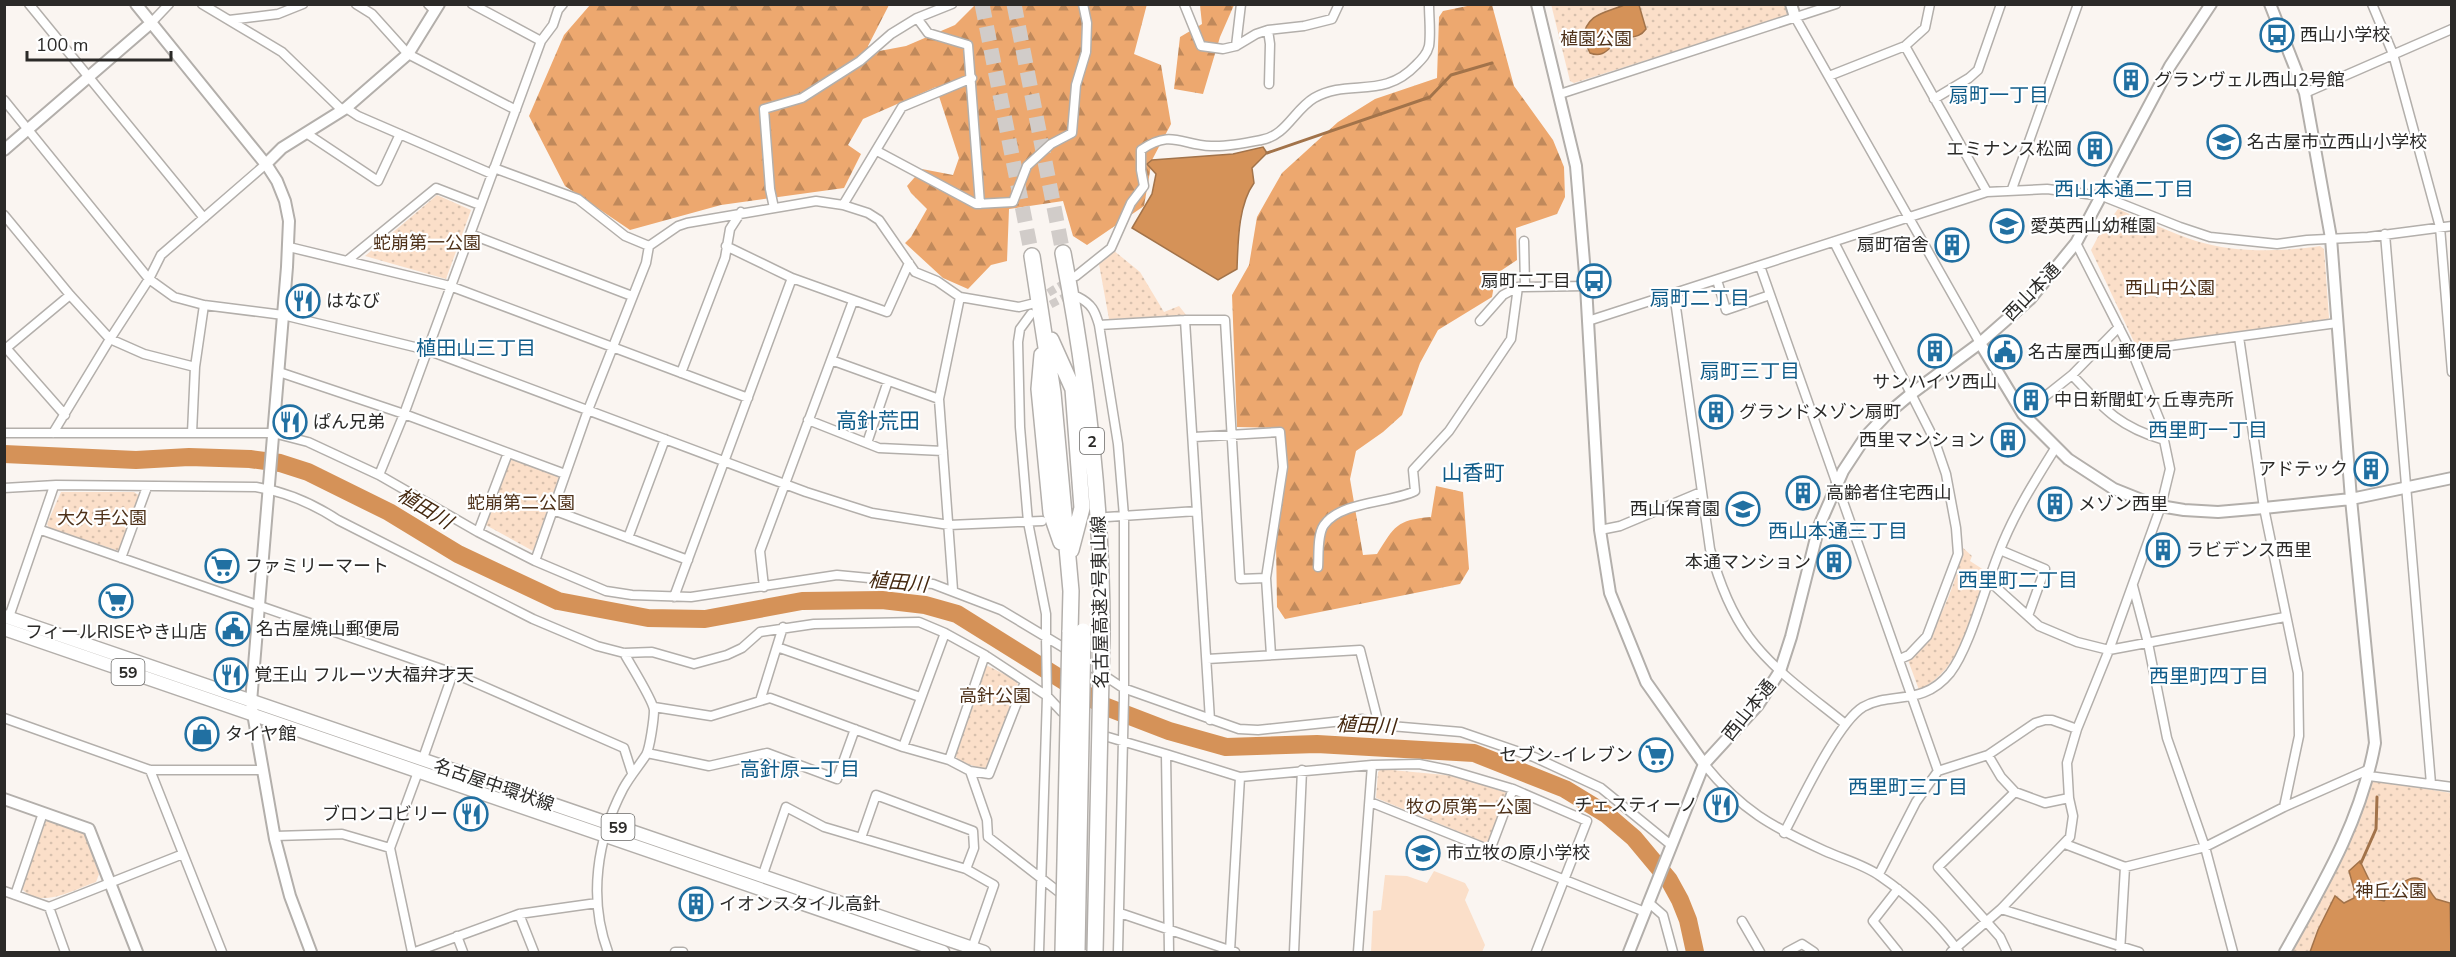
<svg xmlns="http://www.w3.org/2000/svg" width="2456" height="957" font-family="'Nunito Sans','Noto Sans JP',sans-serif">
<defs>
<pattern id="green-dots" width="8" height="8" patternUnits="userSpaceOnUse" patternTransform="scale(1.5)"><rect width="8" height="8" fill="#fbdfc9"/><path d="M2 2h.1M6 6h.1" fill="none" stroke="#d7c0ad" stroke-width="1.8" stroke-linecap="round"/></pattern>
<pattern id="forest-firs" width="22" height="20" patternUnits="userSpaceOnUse" patternTransform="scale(1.5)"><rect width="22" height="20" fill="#eda86f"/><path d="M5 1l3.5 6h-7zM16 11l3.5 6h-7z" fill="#c0895b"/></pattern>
</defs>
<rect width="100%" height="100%" fill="#faf5f1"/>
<path fill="url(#green-dots)" d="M1551,4H1786L1788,12L1786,16L1574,83L1570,81Z
M437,195L471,210L446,279L365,256Z
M2118,209C2144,220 2169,232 2196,241C2236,253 2279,252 2320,246L2324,249L2329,318L2326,321L2140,347L2135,344L2091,250L2100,233Z
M1113,250L1140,272L1164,312L1179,306L1187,316L1109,319L1099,264L1107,258Z
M512,451L562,468L533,551L484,524Z
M61,492H134L140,496L119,551L49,528L47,524Z
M1962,547L1972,556L1970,561L1987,572C1972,613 1962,670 1919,690L1908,660C1932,645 1961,575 1962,547Z
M986,665L1016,680L1018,685L987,767L983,769L958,761L955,754Z
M1381,769L1456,776L1507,793L1489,844L1376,798L1378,772Z
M2372,780L2451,793V952H2289L2342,857Z
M48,820L84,831L99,874L96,882C75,889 41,910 22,889L44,823Z"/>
<path fill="url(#forest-firs)" d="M1147,4L1134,54L1161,65L1171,124L1152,160L1144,206L1087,245L1073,236L1063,201L1009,209L1007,261L991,265L968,289L943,278L905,243L911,237L927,209L911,193L907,186L922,169L953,175L959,158L936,87L863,119L848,145L861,154L844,188L721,205L630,230L565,186L529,116L564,35L590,5H889L868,46L874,52L906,46L955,25L975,5Z
M1200,5H1234L1220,37L1203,94L1174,89L1180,37L1202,24Z
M1472,5H1492L1514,86L1553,140L1564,167L1565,197L1557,214L1516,228L1517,260L1496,274L1492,297L1438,330L1420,363L1402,415L1383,432L1356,451L1350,479L1363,555L1377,554C1395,526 1396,520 1431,517L1436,486L1463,492L1469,569L1460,584L1285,619L1277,607L1276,541L1286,466L1283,428L1237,427L1232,295L1249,265L1257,217L1282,173L1338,122L1375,99L1437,78L1439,17L1443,11Z"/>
<path fill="#fbdfc9" d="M1434,871L1465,883L1469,890L1465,900L1485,945L1482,952H1371L1373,911L1381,910L1385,875L1407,876L1427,883Z"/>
<path fill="#d59258" stroke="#a2734a" stroke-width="1.5" d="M1624,5H1639L1646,29C1638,40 1630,35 1620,40C1609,46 1605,59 1590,53L1583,38C1587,13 1605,13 1624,5Z
M1263,147L1267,153L1252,168L1254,183C1238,205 1238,243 1237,269L1218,280L1132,228L1152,194L1156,174L1147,164L1152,160L1233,154Z
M2360,861L2373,888L2371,898L2384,901C2392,891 2412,868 2425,883C2429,888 2431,894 2436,899L2450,903L2451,952H2310L2318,930L2335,896L2344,903L2354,898V889L2349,871Z"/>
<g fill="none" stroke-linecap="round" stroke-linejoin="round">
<path stroke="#a2734a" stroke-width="3" d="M1267,153L1430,97L1451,75L1492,63
M2361,863L2376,829L2377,797"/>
<path stroke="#d59258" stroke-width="18" d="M4,454L136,460L189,457L250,459L280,463L308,472L389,512L458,554L558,601L648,618L705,619L802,601L882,600L925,605L957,614L1104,706L1169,731L1226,747L1317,744L1474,753L1565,789L1606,814L1634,838L1669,880L1680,900L1688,920L1695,952"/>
<path stroke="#d1ccc9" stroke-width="8" stroke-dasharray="8 4" stroke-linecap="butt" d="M1038,299L1070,280
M1040,310L1063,298H1075"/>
<path stroke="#d1ccc9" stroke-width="15" stroke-dasharray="15 8" stroke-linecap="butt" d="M982,4L1032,256
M1014,4L1063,253"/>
<g stroke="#b3afab" stroke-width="11">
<path id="minor" d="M29,4L204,218
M202,4L282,52L342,110
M356,4L372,14L408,54L516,110
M428,4L435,11
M472,4L541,41
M1184,4L1201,46L1223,49L1236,46L1256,34L1268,30L1304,26L1332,19L1339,4
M2372,4L2393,54L2440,227L2452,372
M1795,17L1980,343
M917,18L928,33L968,45L980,204
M229,20L278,14L303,4
M151,23L169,4
M1268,30L1270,44L1269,84
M1236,46L1241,4
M1905,46L1987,192
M1829,76L1905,46L1925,28L1930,4
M2305,93L2452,29
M1560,94L1836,4
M1934,99L1969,78L1978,70L2001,4
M4,100L149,279L174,297L204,305L283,315L427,350L806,492L872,513L949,525L1042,521
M346,108L358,116L492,174
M306,133L378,181L400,134
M877,151L976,204L1013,202L1027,166L1051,144L1072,133L1076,85L1086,52L1087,23L1083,4
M494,168L578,199L625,236L649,246L678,226L687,223L816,201L843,205L868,213L879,220L915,272L937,281L960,297L1019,307L1031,304
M2012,189L2078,4
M843,205L902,107L972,78
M774,208L770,189L764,109L802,98L860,61L891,34L917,18L952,4
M4,215L70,295L110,339L144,354L195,367
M470,234L632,296
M2385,234L2431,784
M1524,241L1525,285
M1834,242L1934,439L1946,474L1956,528L1958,554L1927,636L1909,655L1900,659
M726,246L792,278L887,312L909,263
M289,247L450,286L748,398
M348,260L436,188L480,205
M1760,266L1938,771
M1076,276L1111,248L1131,203L1144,186L1141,170V150C1171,129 1181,145 1211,146C1227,147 1246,143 1261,140C1286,136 1294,110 1314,98C1349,78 1383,100 1416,65C1422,59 1427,54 1429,46C1431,33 1429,18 1429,4
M1717,280L1726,310L1770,295
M1674,293L1710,549C1718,579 1730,611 1749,637C1774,671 1812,697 1844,723
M1078,297C1092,304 1095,311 1099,325L1118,444L1124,516V697L1118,952
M1031,314L1020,329L1018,342L1020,427L1028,522L1046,614V636L1047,696L1039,952
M1185,320L1210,720
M1480,321L1503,295L1518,287
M1588,321L1987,192L2047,189L2102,196L2180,227L2210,237L2277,244L2307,240L2368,237L2452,226
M1099,325L1185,320H1225L1240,579L1266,578
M2239,337L2264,508L2298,673L2299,736L2284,807
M6,348L65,415
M4,350L70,295
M2133,354L2161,347L2337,323
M831,360L939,399
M279,372L404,414L565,474
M681,373L725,258L730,229L741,212
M2072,375C2103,408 2119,427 2164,440
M2023,414L2072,375L2119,327
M808,420L879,448L943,451
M4,433H273L308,442L379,475L478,532L535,561L606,591L632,595L691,597L837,575L933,584L1001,610L1071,652
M53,433L110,339L149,279L161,255L266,164
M192,433L195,367L204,305
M1194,437L1280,432L1283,467L1266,578L1271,655
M867,443L888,381
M379,475L404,414L541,41L553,25L558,10L563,4
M4,488L56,485L256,487C287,492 312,503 338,520L533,619L597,646L624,653L652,652L694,664L727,655L742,648L760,632L814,624L919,622L945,633L985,655L1047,696L1062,712
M553,510L688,560
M1107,517L1197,511
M41,530L453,673L624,748L632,773
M1600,530L1620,526L1701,492
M478,532L508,453
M628,538L665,439
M2000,550L2045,569L2028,616
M121,558L147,487
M535,561L588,410L646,263L649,246
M1318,567C1319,555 1317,535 1324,525C1341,501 1391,503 1415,491L1413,470L1449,431L1511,339L1518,287L1586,286
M1988,580L2039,626L2077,642L2109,650L2285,617
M2133,586L2148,643L2167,738L2205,847L2233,952
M764,587L760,551L853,301
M953,590L939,399L960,297
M674,597L792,278
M9,617L54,486
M777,647L920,697
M1207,659L1360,650L1379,725
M1081,660L1123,688L1239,729L1258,730L1362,719L1379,725L1461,732L1534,757L1601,788L1671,845
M760,701L783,627
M654,707L711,716L770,698L903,747L949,760L970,771L989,774L1025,682
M4,718L150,770H262
M1108,737L1166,754
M903,747L945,633
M647,753L709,766L767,753L837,779L855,729
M1988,755L2001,777L2015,792L2045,803L2069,798
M949,760L985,655
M422,761L453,673
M1704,764C1741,810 1772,827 1825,851C1843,859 1865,865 1880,876C1909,896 1938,923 1959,952
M150,770L222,952
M970,771L987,820L988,837L1064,896
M2369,776L2452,787
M1370,802L1645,912
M1784,833C1800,803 1837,723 1863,707C1892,691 1922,707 1950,673C1970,647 1985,587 1998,555C2012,517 2034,482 2056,447
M275,836L342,834L390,848
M861,838L876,795L973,831L974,848L966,869
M2065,844L2125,867L2205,847L2284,807L2370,769
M1490,850L1513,789
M1879,874L1916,802L1938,771L1988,755L2035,723L2045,720H2052L2077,729
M762,877L786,807L824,827L966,869L994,885L972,948
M1898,889L1873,921L1898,952
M4,891L49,907L65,952
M15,895L43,813
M1648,902L1663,915L1673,952
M49,907L183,854
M2001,909L2139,952
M1120,913L1235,952
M519,914L534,952
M1742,921L1760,952
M457,936L463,952
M1230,951L1240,777
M412,952L390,848L418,772
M415,952L519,914L597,903
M608,952C588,899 597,839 623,789C630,776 639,766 646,755C650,748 654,718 654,710C653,700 630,664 624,653
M675,952H683
M1169,952L1166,754L1240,777L1372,765L1419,764L1449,770L1513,789L1587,821L1536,952
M1294,952L1302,770
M1358,952L1372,765
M1787,952L1802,944L1814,952
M1951,952L2001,909L2070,837L2073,816L2069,798L2067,763L2077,729L2109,650L2161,506L2170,469L2160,421L2135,359L2076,243
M2007,952L2000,937L1938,867L2015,792
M2120,952L2125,867"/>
</g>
<g stroke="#b3afab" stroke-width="14">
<path id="tertiary" d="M136,4L268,167L277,181L285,201L289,221L287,267L251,702L275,839L290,896L311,952
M1537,4L1576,166L1586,286L1600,530L1610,593L1646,682L1704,764
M1791,4L1795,17
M2270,4L2305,93L2331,238L2351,499L2375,743C2361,821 2323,884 2285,952
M4,150L151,23
M266,164L282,148L346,108L408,54L439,4
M1980,343L2023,414L2068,459L2114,489L2154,505L2184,510L2218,512L2264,508L2351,499L2452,478
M4,799L89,829L137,952
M1629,952L1704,764L1758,705L1780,671L1791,637L1819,526L1843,471L1866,436L1887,414L1911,394L1980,343L2030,299L2076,243L2170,66L2211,4"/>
</g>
<g stroke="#b3afab" stroke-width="15">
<path id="primary" d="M4,616L984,952
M4,629L943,952"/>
</g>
<g stroke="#b3afab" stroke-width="18">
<path id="motorway" d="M1063,253C1087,378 1102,504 1102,631
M1032,256L1053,393L1071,591L1070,632
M1051,340L1073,389L1082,508L1071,550
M1042,355L1039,389L1051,513L1061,542"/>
</g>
<use href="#minor" stroke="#fff" stroke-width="8"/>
<use href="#tertiary" stroke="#fff" stroke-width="10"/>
<use href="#primary" stroke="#fff" stroke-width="12"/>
<use href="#motorway" stroke="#fff" stroke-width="15"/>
<g stroke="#b3afab" stroke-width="18" stroke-linecap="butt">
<path id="motorway-bridge" d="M1077,950L1083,631
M1063,952L1070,632
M1095,952L1102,631"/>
</g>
<use href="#motorway-bridge" stroke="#fff" stroke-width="15"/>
</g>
<defs>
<g id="bus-ring" transform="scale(1.725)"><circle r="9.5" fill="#fff" stroke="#2170a2" stroke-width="1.5"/><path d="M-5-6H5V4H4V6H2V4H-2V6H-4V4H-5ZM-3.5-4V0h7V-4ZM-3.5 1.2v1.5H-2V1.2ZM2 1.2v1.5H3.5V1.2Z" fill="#2170a2"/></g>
<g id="building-ring" transform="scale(1.725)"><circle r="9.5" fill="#fff" stroke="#2170a2" stroke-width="1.5"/><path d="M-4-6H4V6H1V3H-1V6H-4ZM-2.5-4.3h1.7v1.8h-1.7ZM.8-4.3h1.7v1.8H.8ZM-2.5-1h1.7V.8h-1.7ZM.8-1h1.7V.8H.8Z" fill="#2170a2"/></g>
<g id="school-ring" transform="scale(1.725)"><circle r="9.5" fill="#fff" stroke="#2170a2" stroke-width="1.5"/><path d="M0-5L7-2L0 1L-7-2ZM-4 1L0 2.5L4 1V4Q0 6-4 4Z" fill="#2170a2"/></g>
<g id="restaurant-ring" transform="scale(1.725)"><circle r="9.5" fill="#fff" stroke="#2170a2" stroke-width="1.5"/><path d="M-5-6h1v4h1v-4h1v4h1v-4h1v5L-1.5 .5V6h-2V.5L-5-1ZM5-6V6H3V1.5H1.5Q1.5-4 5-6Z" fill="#2170a2"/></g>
<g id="civic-ring" transform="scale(1.725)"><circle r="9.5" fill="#fff" stroke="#2170a2" stroke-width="1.5"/><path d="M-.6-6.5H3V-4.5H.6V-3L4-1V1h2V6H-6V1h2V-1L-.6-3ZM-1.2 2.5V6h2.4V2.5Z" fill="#2170a2"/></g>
<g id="supermarket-ring" transform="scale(1.725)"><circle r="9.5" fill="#fff" stroke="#2170a2" stroke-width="1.5"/><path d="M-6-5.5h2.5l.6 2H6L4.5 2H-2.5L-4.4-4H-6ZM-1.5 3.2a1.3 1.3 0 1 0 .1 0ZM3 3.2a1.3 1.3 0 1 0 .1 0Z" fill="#2170a2"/></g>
<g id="shop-ring" transform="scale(1.725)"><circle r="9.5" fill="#fff" stroke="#2170a2" stroke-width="1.5"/><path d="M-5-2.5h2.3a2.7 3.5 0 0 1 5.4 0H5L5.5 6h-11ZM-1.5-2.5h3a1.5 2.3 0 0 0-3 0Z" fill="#2170a2"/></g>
</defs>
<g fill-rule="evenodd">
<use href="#bus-ring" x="2277" y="35"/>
<use href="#building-ring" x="2131" y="80"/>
<use href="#school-ring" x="2224" y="142"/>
<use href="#building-ring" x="2095" y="149"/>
<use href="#school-ring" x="2007" y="226"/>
<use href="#building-ring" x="1952" y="245"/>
<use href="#bus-ring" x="1594" y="281"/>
<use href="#restaurant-ring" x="303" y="301"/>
<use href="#building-ring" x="1935" y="351"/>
<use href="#civic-ring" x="2005" y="352"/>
<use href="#building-ring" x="2031" y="400"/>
<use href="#building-ring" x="1716" y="412"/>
<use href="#restaurant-ring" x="290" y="422"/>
<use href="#building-ring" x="2008" y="440"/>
<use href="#building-ring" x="2371" y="469"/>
<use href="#building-ring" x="1803" y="493"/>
<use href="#building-ring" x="2055" y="504"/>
<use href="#school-ring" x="1743" y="509"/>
<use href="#building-ring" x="2163" y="550"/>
<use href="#building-ring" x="1834" y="562"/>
<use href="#supermarket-ring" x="222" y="566"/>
<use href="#supermarket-ring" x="116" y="601"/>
<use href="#civic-ring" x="233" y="629"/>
<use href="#restaurant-ring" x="231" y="675"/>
<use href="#shop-ring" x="202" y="734"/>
<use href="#supermarket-ring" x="1656" y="755"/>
<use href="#restaurant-ring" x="1721" y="805"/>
<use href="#restaurant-ring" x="471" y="814"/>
<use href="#school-ring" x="1423" y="853"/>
<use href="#building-ring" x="696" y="904"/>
</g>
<g text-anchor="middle" stroke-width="4.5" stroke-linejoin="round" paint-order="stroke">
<g fill="#fff" stroke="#6b6a68" stroke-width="1.5">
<rect x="1080" y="428" width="24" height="26" rx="4.5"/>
<rect x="111.5" y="659" width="33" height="26" rx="4.5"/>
<rect x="601.5" y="814" width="33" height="26" rx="4.5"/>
</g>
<g font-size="16" font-weight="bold" fill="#2b2a28">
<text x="1092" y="447">2</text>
<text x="128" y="678">59</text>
<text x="618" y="833">59</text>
</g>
<g font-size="18" fill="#2b2a28" stroke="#fff" text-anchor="start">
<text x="2300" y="41">西山小学校</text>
<text x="2154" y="86">グランヴェル西山2号館</text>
<text x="2247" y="148">名古屋市立西山小学校</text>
<text x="2072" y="155" text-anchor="end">エミナンス松岡</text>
<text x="2030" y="232">愛英西山幼稚園</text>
<text x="1929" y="251" text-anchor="end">扇町宿舎</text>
<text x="1571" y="287" text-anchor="end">扇町二丁目</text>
<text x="326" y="307">はなび</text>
<text x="2028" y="358">名古屋西山郵便局</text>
<text x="1935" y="388" text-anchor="middle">サンハイツ西山</text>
<text x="2054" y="406">中日新聞虹ヶ丘専売所</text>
<text x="1739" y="418">グランドメゾン扇町</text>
<text x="313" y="428">ぱん兄弟</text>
<text x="1985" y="446" text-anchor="end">西里マンション</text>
<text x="2348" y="475" text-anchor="end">アドテック</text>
<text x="1826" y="499">高齢者住宅西山</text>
<text x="2078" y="510">メゾン西里</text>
<text x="1720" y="515" text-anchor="end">西山保育園</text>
<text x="2186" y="556">ラビデンス西里</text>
<text x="1811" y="568" text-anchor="end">本通マンション</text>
<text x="245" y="572">ファミリーマート</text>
<text x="256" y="635">名古屋焼山郵便局</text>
<text x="116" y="638" text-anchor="middle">フィールRISEやき山店</text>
<text x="254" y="681">覚王山 フルーツ大福弁才天</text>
<text x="225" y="740">タイヤ館</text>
<text x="1633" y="761" text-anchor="end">セブン-イレブン</text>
<text x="1698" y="811" text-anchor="end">チェスティーノ</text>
<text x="448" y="820" text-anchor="end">ブロンコビリー</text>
<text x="1446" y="859">市立牧の原小学校</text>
<text x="719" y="910">イオンスタイル高針</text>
</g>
<g font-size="18" fill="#4e3119" stroke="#fff">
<text x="1596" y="45">植園公園</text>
<text x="427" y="249">蛇崩第一公園</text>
<text x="2170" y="294">西山中公園</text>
<text x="521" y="509">蛇崩第二公園</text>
<text x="102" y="524">大久手公園</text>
<text x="995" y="702">高針公園</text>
<text x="1469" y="813">牧の原第一公園</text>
<text x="2391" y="897">神丘公園</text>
</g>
<g font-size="18" fill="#2b2a28" stroke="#fff">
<text transform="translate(2032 292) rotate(-46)" y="6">西山本通</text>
<text transform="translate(1100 602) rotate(-91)" y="6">名古屋高速2号東山線</text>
<text transform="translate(1749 710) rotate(-51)" y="6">西山本通</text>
<text transform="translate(494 785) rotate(19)" y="6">名古屋中環状線</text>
</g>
<g font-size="20" fill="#105c89" stroke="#fff">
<text x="1999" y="102">扇町一丁目</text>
<text x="2124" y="196">西山本通二丁目</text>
<text x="1700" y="305">扇町二丁目</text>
<text x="476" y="355">植田山三丁目</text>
<text x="1750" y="378">扇町三丁目</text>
<text x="2208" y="437">西里町一丁目</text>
<text x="1838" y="538">西山本通三丁目</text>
<text x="2018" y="587">西里町二丁目</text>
<text x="2209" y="683">西里町四丁目</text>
<text x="800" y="776">高針原一丁目</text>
<text x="1908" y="794">西里町三丁目</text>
</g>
<g font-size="20" font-style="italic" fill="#452910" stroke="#fff">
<text transform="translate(425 508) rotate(31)" y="7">植田川</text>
<text transform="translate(898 582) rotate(5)" y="7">植田川</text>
<text transform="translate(1366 725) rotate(3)" y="7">植田川</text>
</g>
<g font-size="21" fill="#105c89" stroke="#fff">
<text x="878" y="428">高針荒田</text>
<text x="1473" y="480">山香町</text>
</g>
</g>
<rect width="2456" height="957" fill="none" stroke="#2b2a28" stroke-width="12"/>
<path d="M27 51v9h144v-9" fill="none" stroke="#2b2a28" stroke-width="3"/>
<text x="36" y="51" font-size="18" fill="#2b2a28" stroke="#ffffff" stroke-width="4.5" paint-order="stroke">100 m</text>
</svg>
